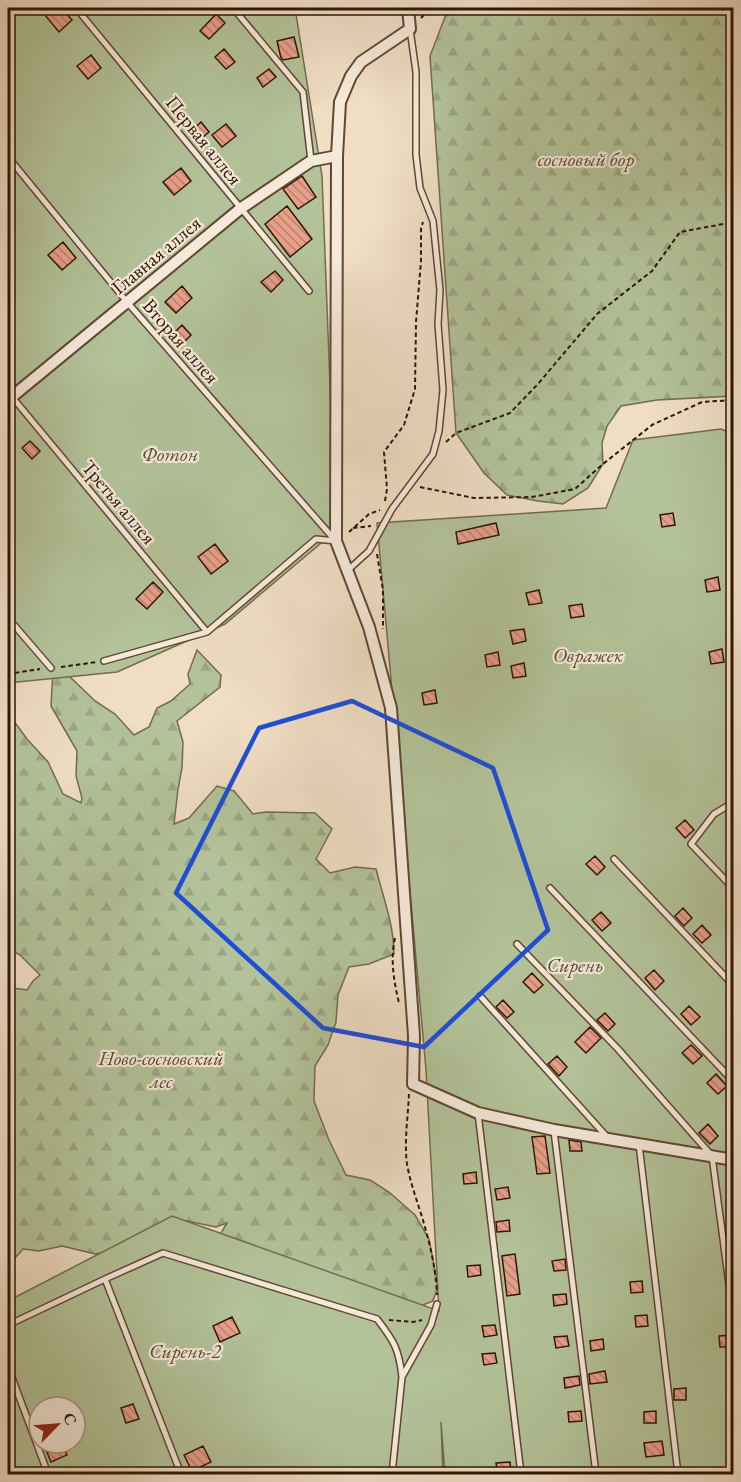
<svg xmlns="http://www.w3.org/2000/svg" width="741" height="1482" font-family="'EB Garamond',serif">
<defs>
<pattern id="forest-firs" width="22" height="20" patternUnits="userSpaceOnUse" patternTransform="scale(1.5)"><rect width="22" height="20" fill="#b3c299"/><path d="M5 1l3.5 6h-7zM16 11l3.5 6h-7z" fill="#9aa682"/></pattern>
<pattern id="building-back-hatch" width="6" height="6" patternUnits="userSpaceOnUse" patternTransform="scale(1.5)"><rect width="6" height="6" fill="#e79f89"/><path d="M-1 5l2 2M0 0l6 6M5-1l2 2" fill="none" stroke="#bc806e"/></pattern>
</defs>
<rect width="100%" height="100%" fill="#efddc4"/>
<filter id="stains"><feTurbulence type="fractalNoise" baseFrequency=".00333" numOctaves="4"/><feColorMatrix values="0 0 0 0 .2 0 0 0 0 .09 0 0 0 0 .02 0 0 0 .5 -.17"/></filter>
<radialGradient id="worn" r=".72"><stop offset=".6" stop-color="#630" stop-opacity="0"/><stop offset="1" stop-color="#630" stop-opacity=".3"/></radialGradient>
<path fill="url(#forest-firs)" stroke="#726c4e" stroke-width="1.5" d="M456,8H733V396L657,400L621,406L607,426L602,443L603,464L588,488L563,504L538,501L507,495L484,473L456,433L430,56L445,17Z
M197,650L221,675L220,687L177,721L183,742L182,768L178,789L174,824L189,818L217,786L234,791L253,814L266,812L315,813L332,829L316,859L330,873L355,867L376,869C383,897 394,925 394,954L369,964L349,967L338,995L336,1022L328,1045L315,1066L314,1101L329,1140L346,1175L370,1180L389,1192L415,1215L429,1239L438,1286L433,1301L413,1309L211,1250L227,1223L216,1227L187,1221L148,1232L122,1250L95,1254L62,1246L39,1251L23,1249L8,1266V981L13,988L27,990L33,981L40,975L20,955L8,948V824L13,821L8,819V713L27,739L48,762L63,794L81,803L82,798L76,776L77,751L51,706L53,670L69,676L95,701L115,714L134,735L149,727L157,708L171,701L190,684L188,674Z"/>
<path fill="#b3c299" stroke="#726c4e" stroke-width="1.5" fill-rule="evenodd" d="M8,8H295L322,176L336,541L326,539L225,624L117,672L8,683Z
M721,429L733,434V1474H445L441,1422L443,1474H8V1301L172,1216L439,1311L426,1070L377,523L606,508L633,440ZM39,1407H75V1443H39Z"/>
<path fill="url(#building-back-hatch)" stroke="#311503" stroke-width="1.5" d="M52,8H61L72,20L59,32L44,14Z
M216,14L225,23L209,39L200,31Z
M294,37L299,57L283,60L281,58L277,41Z
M224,49L235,62L226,69L215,57Z
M91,55L101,68L88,79L77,66Z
M269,69L276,77L263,87L257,78Z
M201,122L209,132L197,142L189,133Z
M226,124L236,136L222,147L212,135Z
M181,168L191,181L174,195L163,182Z
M302,176L316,197L298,209L283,189Z
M287,206L312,239L290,257L265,224Z
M63,242L76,258L62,270L48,255Z
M275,271L283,280L271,292L261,282Z
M182,286L192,298L176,313L165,302Z
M182,325L191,335L181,345L171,336Z
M30,441L40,451L32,459L22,448Z
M673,513L675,525L662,527L660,515Z
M496,523L499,535L458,544L456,532Z
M215,544L228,561L211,574L198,557Z
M718,577L720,590L707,592L705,580Z
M153,582L163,592L147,609L136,599Z
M539,590L542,603L529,605L526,593Z
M582,604L584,616L571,618L569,606Z
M524,629L526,641L513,644L510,631Z
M722,649L724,662L711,664L709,652Z
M498,652L500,665L487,667L485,655Z
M524,663L526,676L513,678L511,666Z
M435,690L437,703L424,705L422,693Z
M685,820L694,830L685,838L676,828Z
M595,856L605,867L597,875L586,864Z
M683,908L692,918L684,926L675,916Z
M601,912L611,923L602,931L592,920Z
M702,925L711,935L702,943L693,934Z
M654,970L664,981L655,990L645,978Z
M532,973L543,985L534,993L523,982Z
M503,1000L514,1012L507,1018L496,1007Z
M689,1006L700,1017L691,1025L681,1014Z
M605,1013L615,1024L608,1031L597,1020Z
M590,1027L601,1038L586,1053L575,1042Z
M691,1045L702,1056L693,1064L682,1053Z
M557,1056L567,1067L559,1076L548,1064Z
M716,1074L727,1086L718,1094L707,1083Z
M708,1124L718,1136L710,1144L699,1133Z
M545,1136L550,1173L537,1174L532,1137Z
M569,1140L581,1142L582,1151H570Z
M476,1172L477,1183L464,1184L463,1174Z
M508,1187L510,1198L497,1200L495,1189Z
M509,1220L510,1231L497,1232L496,1222Z
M515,1254L520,1294L507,1296L502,1256Z
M565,1259L566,1270L554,1271L552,1261Z
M480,1265L481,1275L468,1277L467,1266Z
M642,1281L643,1292L631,1293L630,1282Z
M566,1294L567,1304L554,1306L553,1295Z
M647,1315L648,1326L636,1327L635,1316Z
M232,1317L240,1333L220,1342L213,1326Z
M495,1325L497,1335L484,1337L482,1326Z
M731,1335L732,1347H720L719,1336Z
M567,1336L569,1346L556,1348L554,1337Z
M603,1339L604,1349L591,1351L590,1341Z
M495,1353L497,1363L484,1365L482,1354Z
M605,1371L607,1382L590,1384L589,1374Z
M579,1376L580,1385L565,1388L564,1378Z
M686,1388V1400H674V1389Z
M133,1404L139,1419L126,1423L121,1408Z
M581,1411L582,1421L569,1422L568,1412Z
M656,1411V1423H644V1412Z
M662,1441L664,1455L646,1457L644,1443Z
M60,1443H61L67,1455L51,1462L46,1450Z
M203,1446L211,1462L192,1471L184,1455Z
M510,1462L511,1472L498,1474L496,1463Z"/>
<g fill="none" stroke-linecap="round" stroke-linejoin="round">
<g stroke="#604733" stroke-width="8">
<path id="service" d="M76,8L309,291
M233,8L303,92L311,161
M8,157L127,302L334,539
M8,392L207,632
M347,571L369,551L392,509L433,454L439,431L443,390L438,324L440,290L433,221L420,188L416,155V72L410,29
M8,618L51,668
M104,661L207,632L316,539L336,541
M734,802L714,814L691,844L734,889
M614,859L734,986
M550,888L734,1082
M517,944L618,1049L712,1156L734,1322
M480,996L608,1138
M478,1113L521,1474
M554,1131L596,1474
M639,1144L678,1474
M105,1279L181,1474
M8,1325L105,1279L163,1253L377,1319C394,1341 399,1349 402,1377
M8,1367L48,1474
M392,1474L402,1377L431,1325L437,1304"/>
</g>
<g stroke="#604733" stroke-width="14">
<path id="minor" d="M408,8L410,29L361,62L351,76L340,102L337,156L336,541L369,627L391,708L414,1036L413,1084L478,1113L554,1130L734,1160
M8,400L240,209L311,161L337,156"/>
</g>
<path stroke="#311503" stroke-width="2" stroke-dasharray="4.5 3" stroke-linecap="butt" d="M421,18L431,8
M446,442L456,433L510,413L538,384L597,314L652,271L680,232L734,222
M420,487L474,498L532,497L575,489L603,464L652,425L702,402L734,400
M385,501L387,489L384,452L404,425L415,389L416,322L421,261V228L423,222
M353,528L371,526
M349,532L369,514L380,510
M377,554L383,590V629
M61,667L97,662
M8,670L14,673L40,669
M395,938C390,959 394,982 399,1003
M409,1094C408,1117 404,1141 407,1164C411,1187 420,1208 426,1231C432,1252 436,1273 437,1295
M389,1320L413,1322L422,1320"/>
<use href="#service" stroke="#f5e9d9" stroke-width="5"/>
<use href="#minor" stroke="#f5e9d9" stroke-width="10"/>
</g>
<path fill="none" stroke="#1d4ed8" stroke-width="4.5" stroke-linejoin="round" d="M352,701L493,768L548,930L424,1047L323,1028L176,893L259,728Z"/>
<g text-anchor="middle" stroke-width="4.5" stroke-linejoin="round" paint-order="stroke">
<g font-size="20" fill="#311503" stroke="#f5e9d9">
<text transform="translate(204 140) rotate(51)" y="7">Первая аллея</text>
<text transform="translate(156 255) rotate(-40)" y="7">Главная аллея</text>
<text transform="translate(181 341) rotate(49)" y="7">Вторая аллея</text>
<text transform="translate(119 502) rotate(50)" y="7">Третья аллея</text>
</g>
<g font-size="20" font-style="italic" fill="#584930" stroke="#f5e9d9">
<text x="586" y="166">сосновый бор</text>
<text x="170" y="461">Фотон</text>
<text x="588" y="662">Овражек</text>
<text x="575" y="972">Сирень</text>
<text x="161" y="1065">Ново-сосновский<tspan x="161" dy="23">лес</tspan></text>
<text x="185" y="1358">Сирень-2</text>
</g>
</g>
<rect width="741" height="1482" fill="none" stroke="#efddc4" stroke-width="30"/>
<rect x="9" y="9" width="723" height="1464" fill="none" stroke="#311503" stroke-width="3"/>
<rect x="15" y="15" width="711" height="1452" fill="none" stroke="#311503" stroke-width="1.5"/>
<g transform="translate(57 1425) rotate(65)"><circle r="28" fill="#f5e9d9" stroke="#a79483" stroke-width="1.5"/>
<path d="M0-4.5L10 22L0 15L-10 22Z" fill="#8f2418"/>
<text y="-9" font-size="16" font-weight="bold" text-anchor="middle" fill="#311503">С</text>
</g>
<rect width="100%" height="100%" filter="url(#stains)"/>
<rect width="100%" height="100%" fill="url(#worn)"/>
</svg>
